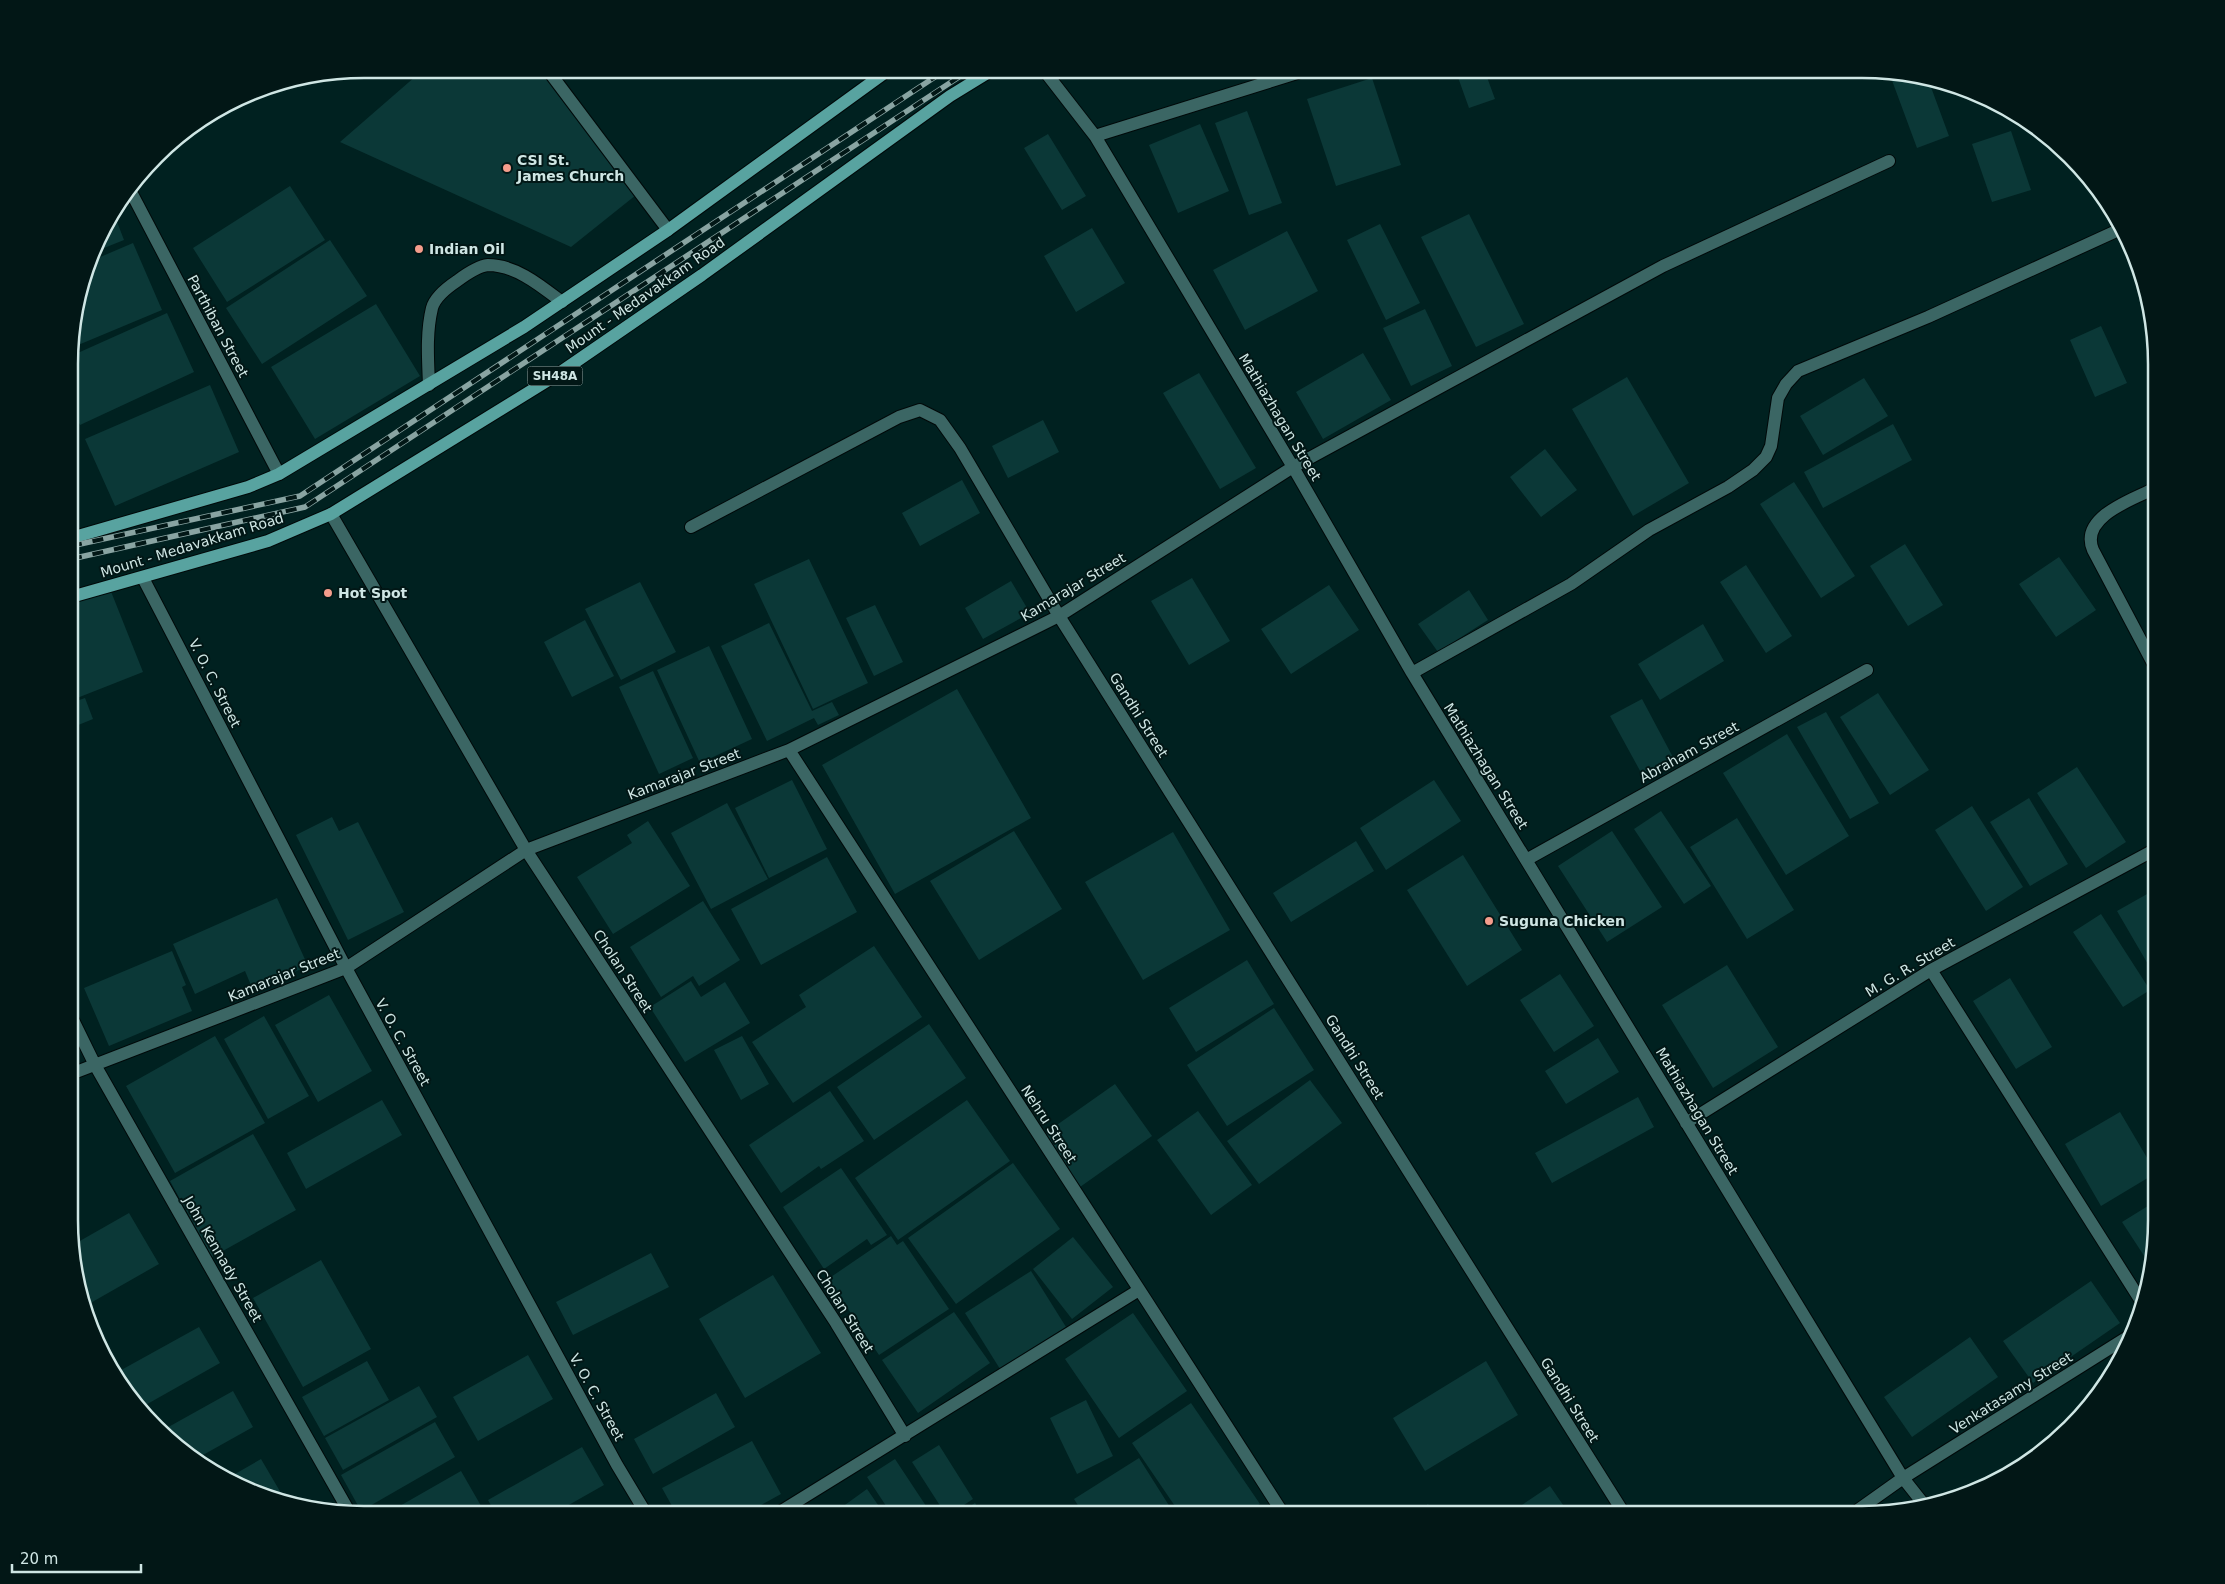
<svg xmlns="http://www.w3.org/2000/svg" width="2225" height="1584" font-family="'DejaVu Sans',sans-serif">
<rect width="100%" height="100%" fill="#002120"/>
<path fill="#0b3837" d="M424,69H540L636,195L571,247L340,142Z
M660,69H676L667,77Z
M1455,69H1484L1495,99L1469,108Z
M1896,73L1928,79L1949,136L1917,148L1890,75Z
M1372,78L1401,165L1336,186L1307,99Z
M1247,111L1282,203L1249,215L1215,123Z
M1200,124L1229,191L1178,213L1149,145Z
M2011,131L2031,190L1992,202L1972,144Z
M1048,134L1086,196L1062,210L1024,148Z
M290,186L325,240L227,302L193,248Z
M114,214L124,240L94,252L99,233Z
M1469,214L1524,324L1476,347L1421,237Z
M1380,224L1420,303L1386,320L1347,240Z
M1092,228L1125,283L1076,312L1044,256Z
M1287,231L1318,291L1245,330L1213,270Z
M330,240L367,296L262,364L226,308Z
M133,243L162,310L71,348V325L91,261Z
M376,304L420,376L315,439L271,367Z
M1425,309L1452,366L1411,386L1383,328Z
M167,313L194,372L80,425L71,407V356Z
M2101,326L2127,383L2095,397L2070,340Z
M1363,353L1391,400L1323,439L1296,392Z
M1199,373L1256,468L1220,489L1163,393Z
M1627,377L1689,483L1633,516L1572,409Z
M1864,378L1888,416L1823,455L1800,416Z
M210,385L239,452L115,506L85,439Z
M1043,420L1059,452L1008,478L992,446Z
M1893,424L1912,460L1823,508L1804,472Z
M1545,449L1577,490L1541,517L1510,477Z
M962,480L980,513L920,546L902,513Z
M1794,482L1855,576L1821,598L1760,504Z
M1905,544L1943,605L1908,626L1870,566Z
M2059,557L2096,610L2056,637L2019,584Z
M809,559L868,683L813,709L754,584Z
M1746,565L1792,636L1766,653L1720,582Z
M1192,578L1230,641L1189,665L1151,601Z
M1011,581L1030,613L983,639L965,608Z
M640,582L676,652L621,680L585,609Z
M1329,585L1359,630L1291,674L1261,629Z
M110,589L143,672L72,700L71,604Z
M1469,590L1488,620L1438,652L1418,624Z
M875,605L903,662L874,676L846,618Z
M2156,606V621L2150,609Z
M585,620L614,676L572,697L544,642Z
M769,623L812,711L832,702L839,715L818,725L814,718L767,741L721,646Z
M1703,624L1724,661L1660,700L1638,664Z
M709,646L752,739L700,763L657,670Z
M653,671L693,758L659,774L619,687Z
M957,689L1031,818L895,894L822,765Z
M1878,693L1929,770L1890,795L1840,717Z
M85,698L93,719L71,728V703Z
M1642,699L1675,761L1644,778L1610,716Z
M1826,712L1879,803L1850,819L1797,727Z
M1787,734L1849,836L1786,875L1723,773Z
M2077,767L2126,842L2086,868L2037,793Z
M792,780L827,849L769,878L735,808Z
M1434,780L1461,821L1386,870L1360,828Z
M2029,798L2068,864L2030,886L1990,822Z
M727,803L768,879L711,909L671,833Z
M1972,806L2023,887L1986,911L1935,830Z
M1661,811L1711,886L1684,904L1634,829Z
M332,817L339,831L358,822L404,912L348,940L296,835Z
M1737,818L1794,910L1747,939L1690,847Z
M648,821L690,886L613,934L577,877L632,843L627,835Z
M1014,831L1062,909L979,960L930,881Z
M1612,831L1662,907L1607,942L1558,866Z
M1173,832L1230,930L1143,980L1085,882Z
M1356,841L1374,871L1291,922L1273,893Z
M1463,855L1522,950L1467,986L1407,890Z
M827,857L857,912L761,965L731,909Z
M2156,889V978L2117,911Z
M277,898L308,966L253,990L245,971L195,994L173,944Z
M703,901L740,960L699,986L693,976L661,997L630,947Z
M2101,914L2150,990L2123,1007L2073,932Z
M874,946L922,1017L793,1103L752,1042L806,1007L799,995Z
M172,951L186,985L182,987L192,1011L109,1046L84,988Z
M1247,960L1274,1004L1196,1052L1169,1008Z
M1727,965L1778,1047L1713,1088L1662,1005Z
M1560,974L1594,1026L1554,1052L1520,1000Z
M2010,978L2052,1047L2016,1069L1973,1001Z
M691,981L701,997L725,982L750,1023L685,1062L650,1007Z
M329,995L372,1071L318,1102L275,1025Z
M1274,1008L1314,1070L1227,1126L1187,1065Z
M264,1016L309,1096L268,1119L224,1039Z
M929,1024L966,1078L874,1140L837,1087Z
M215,1036L265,1123L175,1173L126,1086Z
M742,1036L769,1084L741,1100L714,1050Z
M1598,1038L1619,1072L1566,1104L1545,1071Z
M1310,1080L1342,1123L1259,1184L1227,1141Z
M1115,1084L1152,1136L1080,1187L1044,1134Z
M830,1091L864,1141L821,1169L819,1166L781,1193L749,1145Z
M1638,1097L1654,1127L1552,1183L1535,1153Z
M382,1100L402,1135L306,1189L287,1153Z
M967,1100L1010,1161L898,1240L855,1178Z
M1198,1111L1252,1185L1211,1215L1157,1140Z
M2120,1112L2156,1173L2101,1206L2065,1144Z
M253,1134L296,1210L212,1257L170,1181Z
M1013,1163L1060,1229L956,1304L908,1238Z
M841,1168L887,1235L871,1245L867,1239L824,1269L783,1207Z
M2156,1201V1240L2150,1265L2122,1222Z
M129,1213L159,1264L87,1305L71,1259V1246Z
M891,1236L897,1245L903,1241L949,1309L879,1355L828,1279Z
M1073,1237L1113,1287L1072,1319L1033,1269Z
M651,1253L669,1287L573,1335L556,1302Z
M321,1260L371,1349L303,1387L253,1298Z
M1031,1271L1066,1327L1000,1369L965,1313Z
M773,1275L821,1353L745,1398L699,1319Z
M2091,1281L2120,1323L2033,1383L2003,1341Z
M954,1312L990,1363L918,1413L882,1360Z
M1133,1313L1187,1391L1119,1438L1065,1359Z
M199,1327L220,1363L142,1407L114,1374Z
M1970,1337L1998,1377L1912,1437L1884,1397Z
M528,1355L553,1399L478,1441L453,1397Z
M367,1361L389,1400L324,1436L302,1397Z
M1486,1361L1518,1415L1425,1471L1393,1418Z
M419,1386L437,1417L343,1470L325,1438Z
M233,1391L253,1427L194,1460L184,1454L163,1430Z
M716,1393L735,1427L653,1474L634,1439Z
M1086,1400L1113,1456L1077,1474L1050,1418Z
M1191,1403L1260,1504L1243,1515H1181L1132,1443Z
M435,1422L455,1457L361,1511L341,1475Z
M752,1441L781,1494L743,1515H677L662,1488Z
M939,1445L973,1499L949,1515H946L912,1462Z
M582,1447L604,1485L551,1515H496L488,1500Z
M1139,1458L1175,1515H1084L1074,1499Z
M261,1459L281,1493L269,1500L228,1478Z
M895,1459L932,1515H892L867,1477Z
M461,1471L484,1511L477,1515H384Z
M1550,1486L1570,1515H1507Z
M867,1489L885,1515H831Z
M975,1503L983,1515H956Z
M1428,1504L1436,1515H1412Z
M490,1509L493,1515H480Z"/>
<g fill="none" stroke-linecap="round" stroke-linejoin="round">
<g stroke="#000909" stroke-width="14">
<path id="lane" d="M429,385C428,359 426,333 432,308C435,297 448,287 457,281C465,275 478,266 488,265C516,265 541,286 562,302"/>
</g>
<g stroke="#000909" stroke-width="14">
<path id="street" d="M547,69L668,230
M1043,69L1095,136L1293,467L1412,673L1903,1478L1926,1507
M1095,136L1310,69
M131,192L279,474
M2156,488C2133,499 2079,517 2093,550L2156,669
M331,514L526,850L836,1323L905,1436
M691,527L899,417L920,410L940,420L960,448L1059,616L1625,1515
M143,578L346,968L617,1465L647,1515
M1412,673L1571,584L1649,530L1728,487L1753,470L1766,457L1771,446L1778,398L1786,384L1798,371L1928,317L2123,228
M789,750L1146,1300L1284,1515
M1526,860L1867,670
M1931,970L2141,1301
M71,1016L95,1065L351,1515
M71,1074L346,968L526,850L789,750L1059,616L1293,467L1663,266L1889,161
M1686,1123L1931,970L2156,849
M775,1515L1139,1290
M1851,1515L1903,1478L2134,1333"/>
</g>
<g stroke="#000909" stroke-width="14">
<path id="primary" d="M71,538L248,487L279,474L524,327L668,230L890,69
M71,597L268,541L331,514L555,376L702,275L950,96L994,69"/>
</g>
<use href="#lane" stroke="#3b6664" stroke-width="12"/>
<use href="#street" stroke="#3b6664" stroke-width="12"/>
<use href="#primary" stroke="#58a3a0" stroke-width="12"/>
<g stroke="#89a4a2" stroke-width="5.5">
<path id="rail" d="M71,546L300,496L947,69
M71,559L305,507L971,69"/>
</g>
<use href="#rail" stroke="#021716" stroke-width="4" stroke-dasharray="11" stroke-linecap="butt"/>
</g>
<g fill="#f49d8c" stroke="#021716" stroke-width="2">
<circle cx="507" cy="168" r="5"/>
<circle cx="419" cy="249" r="5"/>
<circle cx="328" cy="593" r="5"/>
<circle cx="1489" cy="921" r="5"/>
</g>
<g text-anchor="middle" stroke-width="4" stroke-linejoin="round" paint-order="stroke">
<rect fill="#021716" stroke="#92a8a6" stroke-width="1" x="527.5" y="366.5" width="55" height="19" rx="4"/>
<g font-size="12" font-weight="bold" fill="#cfe6e4">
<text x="555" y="380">SH48A</text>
</g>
<g font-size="14" font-weight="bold" fill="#cfe6e4" stroke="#021716" text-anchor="start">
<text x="517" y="165">CSI St.<tspan x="517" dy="16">James Church</tspan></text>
<text x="429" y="254">Indian Oil</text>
<text x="338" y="598">Hot Spot</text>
<text x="1499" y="926">Suguna Chicken</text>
</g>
<g font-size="14" fill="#cfe6e4" stroke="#021716">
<text transform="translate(645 295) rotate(-35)" y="5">Mount - Medavakkam Road</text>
<text transform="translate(218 326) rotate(62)" y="5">Parthiban Street</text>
<text transform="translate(1280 417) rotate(59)" y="5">Mathiazhagan Street</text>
<text transform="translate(192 545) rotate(-17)" y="5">Mount - Medavakkam Road</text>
<text transform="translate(1073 587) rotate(-31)" y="5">Kamarajar Street</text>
<text transform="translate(215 683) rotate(63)" y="5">V. O. C. Street</text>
<text transform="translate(1139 715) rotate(58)" y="5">Gandhi Street</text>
<text transform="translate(1689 752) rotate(-29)" y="5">Abraham Street</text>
<text transform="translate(1486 766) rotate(58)" y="5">Mathiazhagan Street</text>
<text transform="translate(684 774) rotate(-21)" y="5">Kamarajar Street</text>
<text transform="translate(1910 967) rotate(-31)" y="5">M. G. R. Street</text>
<text transform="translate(623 971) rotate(57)" y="5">Cholan Street</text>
<text transform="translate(284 975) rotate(-22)" y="5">Kamarajar Street</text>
<text transform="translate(403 1042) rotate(61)" y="5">V. O. C. Street</text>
<text transform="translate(1355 1057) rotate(58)" y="5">Gandhi Street</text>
<text transform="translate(1697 1111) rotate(59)" y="5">Mathiazhagan Street</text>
<text transform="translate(1049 1124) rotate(57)" y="5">Nehru Street</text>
<text transform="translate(223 1259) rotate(60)" y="5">John Kennady Street</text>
<text transform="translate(845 1311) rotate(58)" y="5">Cholan Street</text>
<text transform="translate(2011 1393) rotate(-32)" y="5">Venkatasamy Street</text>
<text transform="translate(597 1397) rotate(61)" y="5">V. O. C. Street</text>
<text transform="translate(1570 1400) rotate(58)" y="5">Gandhi Street</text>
</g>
</g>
<path d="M0 0H2225V1584H0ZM364 78H1862A286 286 0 0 1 2148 364V1220A286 286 0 0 1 1862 1506H364A286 286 0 0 1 78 1220V364A286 286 0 0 1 364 78Z" fill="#021716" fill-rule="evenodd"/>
<path fill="none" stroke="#cfe6e4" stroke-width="2.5" d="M364 78H1862A286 286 0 0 1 2148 364V1220A286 286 0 0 1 1862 1506H364A286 286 0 0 1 78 1220V364A286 286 0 0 1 364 78Z"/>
<path d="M12 1564v8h129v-8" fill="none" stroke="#cfe6e4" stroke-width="2.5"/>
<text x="20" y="1564" font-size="15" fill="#cfe6e4" stroke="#021716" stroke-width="4" paint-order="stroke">20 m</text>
</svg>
